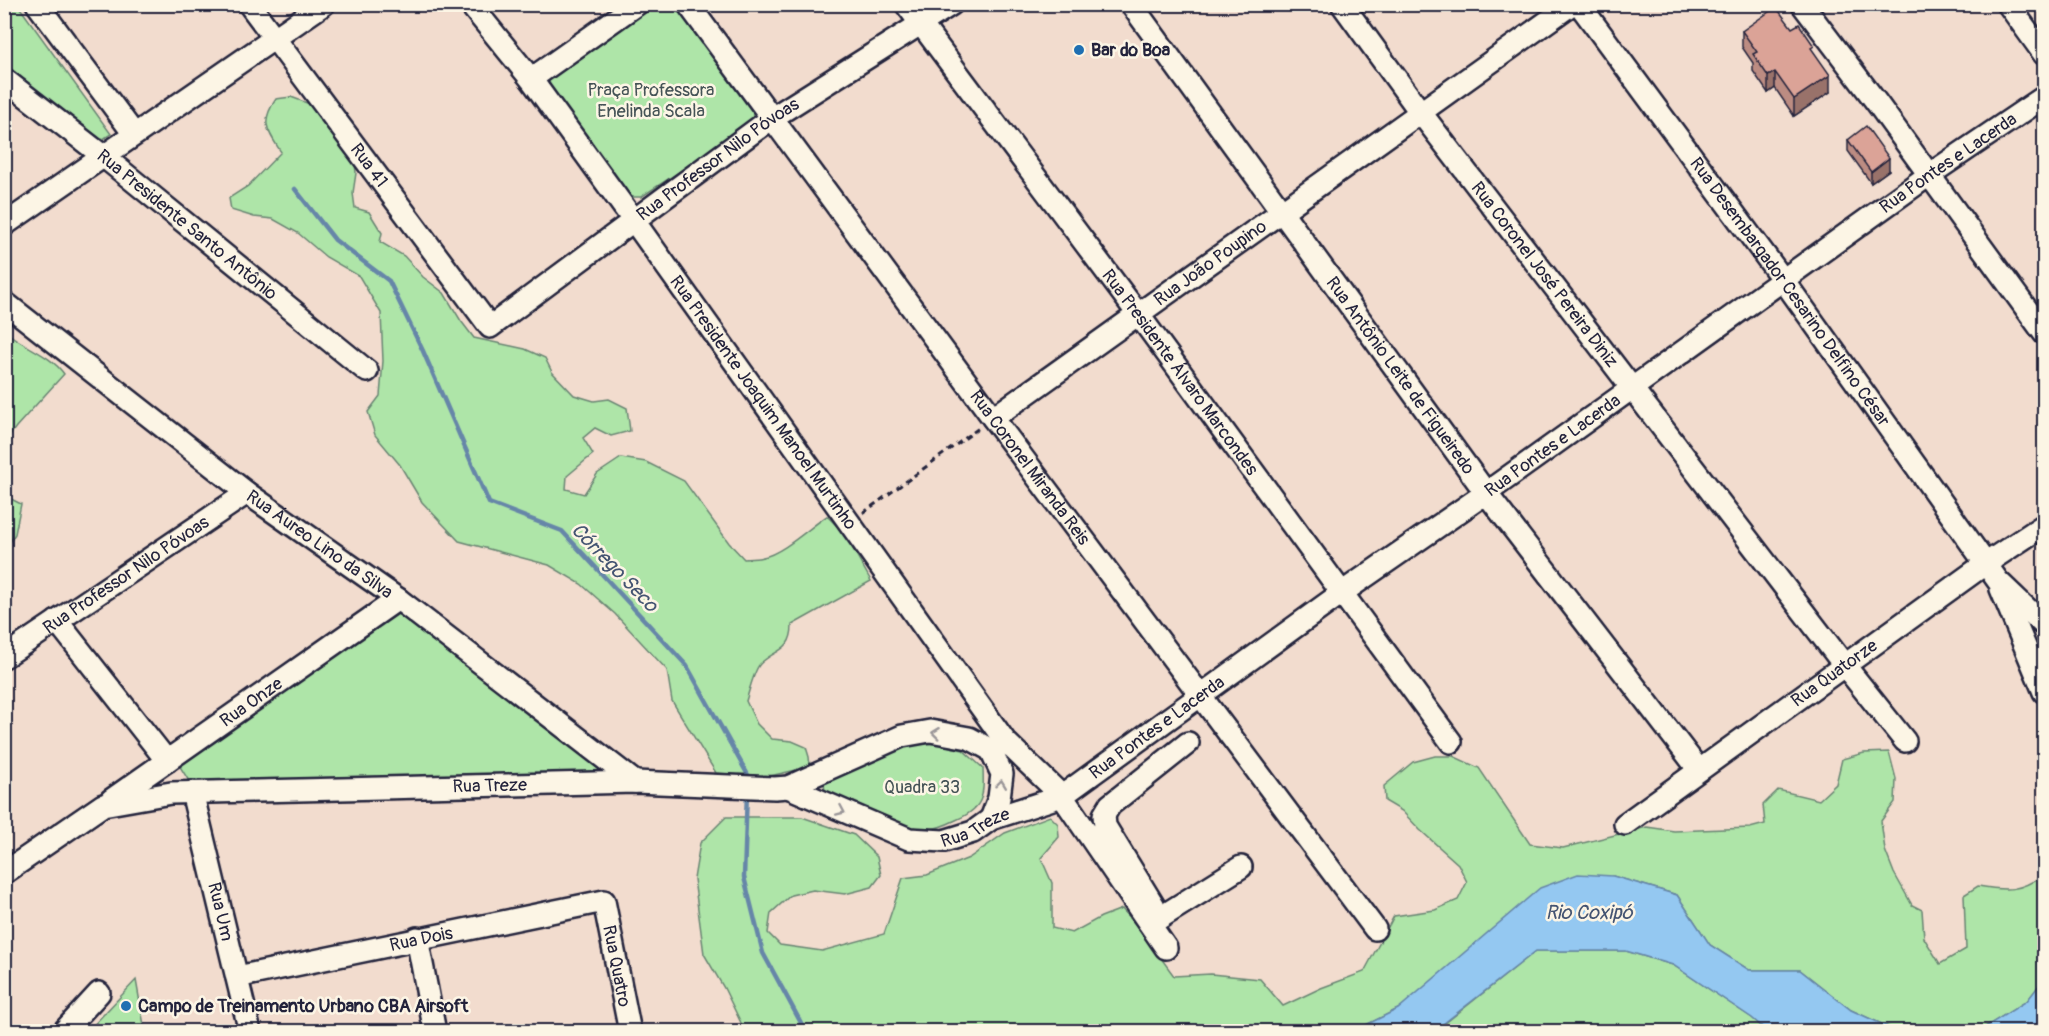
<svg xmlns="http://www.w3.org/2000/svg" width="2049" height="1036" font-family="Pangolin,sans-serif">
<rect width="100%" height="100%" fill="#f2dcce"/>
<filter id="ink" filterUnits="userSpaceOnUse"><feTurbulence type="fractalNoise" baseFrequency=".0167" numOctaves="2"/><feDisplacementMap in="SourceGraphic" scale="12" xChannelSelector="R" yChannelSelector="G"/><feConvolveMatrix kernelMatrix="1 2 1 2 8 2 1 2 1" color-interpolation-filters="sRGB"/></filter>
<g filter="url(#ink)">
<path fill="#aee5a8" stroke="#688472" stroke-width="1.5" d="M5,5H18L111,134L97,143L5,71Z
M653,5H675L753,113L752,124L641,197H630L547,87L550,78Z
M291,97L315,106L354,154L356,173L353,193L355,208L369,212L382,233L380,242L404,256L423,277L444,293L461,321L474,338L525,349L545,358L552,372L574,395L594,401L609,399L627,408L630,431L611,436L595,428L583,438L593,454L567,476L566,489L584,494L597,474L621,458L646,462L684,481L729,543L744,559C750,558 757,559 763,557C782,554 810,527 827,516L844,533L871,581L792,625C792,652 775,649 760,664C754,670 749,692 746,701L757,724L772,739L792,741L806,747L809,757L810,767L765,777L716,773L672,701L667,670L615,614L581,584L549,565L459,541L422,502L400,465L375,435L368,412L380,396L383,361L381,313L359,276L326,257L298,233L273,219L254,217L231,210L229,198L248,186L281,152C267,130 260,122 276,99Z
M5,331C23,347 50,354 64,374L16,427L5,442Z
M5,496L21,504L15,534L5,550Z
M396,610L614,779L192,786L179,765Z
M935,743L963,750L983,768C984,796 984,808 956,820C946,825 936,829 925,830C899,832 850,804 825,792L824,783L904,746Z
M1889,752L1896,779L1895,802L1881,821L1885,850L1894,873L1912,905L1922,910L1924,938L1940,964L1966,949L1964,895L1978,886C2006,891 2021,892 2044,874V979L2027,1001L1979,1031H1897L1851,1010L1800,970H1749L1710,945L1677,895L1613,876L1398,1009L1354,1031H745L724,988L704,954L694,879L700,843L726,817H802L854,835L877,857L881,875L872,887L845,894L813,890L791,895L771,913L768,933L780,945L822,951L884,934L903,878L927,875L969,858L1005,833L1050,816L1058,824L1059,837L1041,858L1052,883V928L1072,933L1101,917L1122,909L1142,932L1174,976L1211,974L1260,979L1283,1006L1321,988L1364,972L1394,916L1435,910L1458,900L1467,882L1458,864L1420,830L1402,811L1385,801L1384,786L1413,762L1435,756H1453L1479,768L1530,844L1563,848L1647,827L1674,831L1750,828L1765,824L1763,805L1778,790L1819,800L1836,784L1842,759L1864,753Z
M1536,951H1626L1673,965L1752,1018L1767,1031L1434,1032Z
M136,980L145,1031H88Z"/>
<path fill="#94c8f1" stroke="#6686a8" stroke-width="1.5" d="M1578,874L1613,876L1677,895L1710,945L1749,970H1800L1851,1010L1897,1031H1979L2027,1001L2044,979V1031H1767L1752,1018L1673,965L1626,951H1536L1434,1031H1354L1398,1009L1540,888Z"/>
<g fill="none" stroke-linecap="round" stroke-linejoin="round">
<path stroke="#6686a8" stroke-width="4.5" d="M295,189L335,240L389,281L423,351L489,503L562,531L687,666L748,775V781
M747,792L744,877L763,953L806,1032"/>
<g stroke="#22223b" stroke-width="26">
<g id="minor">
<path d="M37,4L134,134"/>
<path id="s1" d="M249,4L490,327L772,118L952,4"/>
<path id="s2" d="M470,4L531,79L634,221L1005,741L1062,796L1166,948"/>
<path id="s3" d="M688,4L993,418L1375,929"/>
<path id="s4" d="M906,4L1138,314L1451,742"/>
<path id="s5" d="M1131,4L1486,493L1699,770"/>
<path id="s6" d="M1342,4L1421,113L1845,666L1905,741"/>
<path id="s7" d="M1579,4L1784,281L1998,581L2044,625"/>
<path d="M1802,4L1877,103L2044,333"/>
<path d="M2008,4L2044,54"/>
<path id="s8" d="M4,79L103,156L367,371"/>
<path d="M531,79L637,4"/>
<path d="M4,225L324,4"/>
<path id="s9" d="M4,302L247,493L398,599L635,782"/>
<path id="s10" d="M993,418L1572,4"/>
<path d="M2001,589L2044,692"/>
<path d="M57,621L167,761"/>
<path id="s11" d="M4,657L247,493"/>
<path id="s12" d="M788,787L909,839L944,841L973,832L991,819L1062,796L1343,592L1486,493L1929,175L2044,97"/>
<path id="s13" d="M192,792L250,1032"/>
<path id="s14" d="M111,800L398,599"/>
<path d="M991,819L999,798L1002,774L991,750"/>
<path id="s15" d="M1625,824L1985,564L2044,525"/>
<path id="s16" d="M4,873L103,805L171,793L635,782L775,788L788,787L902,736L930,731L969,738L991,750"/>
<path d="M1154,906L1105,826L1104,815L1110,805L1188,743"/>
<path d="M1150,924L1241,867"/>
<path d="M417,938L435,1032"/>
<path id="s17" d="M237,977L604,901L630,1032"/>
<path d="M63,1032L99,993"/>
</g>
</g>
<path stroke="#22223b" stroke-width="3" stroke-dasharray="6 4.5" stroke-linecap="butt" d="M863,513L979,428"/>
<use href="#minor" stroke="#fcf5e5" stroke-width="21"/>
</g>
<path fill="#bc8c82" stroke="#22223b" stroke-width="1.5" d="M1792,28L1814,53L1830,92L1794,116L1775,88L1768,93L1753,71V63L1742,47V31Z
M1848,140L1889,170L1871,183L1848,151Z"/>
<path fill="#99726a" stroke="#22223b" stroke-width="1.5" d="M1775,72V88L1768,93V76Z
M1830,75V92L1794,116V99Z
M1889,158V170L1871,183V172Z"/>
<path fill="#dba397" stroke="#22223b" stroke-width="1.5" d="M1776,7L1792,28L1799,24L1814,46L1811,48L1830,75L1794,99L1775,72L1768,76L1753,54L1757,52L1742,31Z
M1866,126L1889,158L1871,172L1848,140Z"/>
<defs><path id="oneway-chevron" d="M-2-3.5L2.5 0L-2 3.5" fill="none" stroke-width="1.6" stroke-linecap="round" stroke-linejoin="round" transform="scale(1.5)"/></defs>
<g stroke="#9a9698">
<use href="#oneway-chevron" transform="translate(936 733) rotate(-173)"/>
<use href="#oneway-chevron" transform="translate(1001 784) rotate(-83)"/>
<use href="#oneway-chevron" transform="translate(841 811) rotate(24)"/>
</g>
</g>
<g fill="#1f6fb2" stroke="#fcf5e5" stroke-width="2">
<circle cx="1079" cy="50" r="6"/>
<circle cx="126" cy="1006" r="6"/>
</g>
<g text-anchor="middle" stroke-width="5" stroke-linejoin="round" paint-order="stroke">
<g font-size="18" font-weight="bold" fill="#22223b" stroke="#fcf5e5" text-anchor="start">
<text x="1091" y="56">Bar do Boa</text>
<text x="138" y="1012">Campo de Treinamento Urbano CBA Airsoft</text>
</g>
<g font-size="18" fill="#455356" stroke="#fcf5e5">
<text x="651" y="96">Praça Professora<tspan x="651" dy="21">Enelinda Scala</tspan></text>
<text x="922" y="793">Quadra 33</text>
</g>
<g font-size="18" fill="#22223b" stroke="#fcf5e5">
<text dy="6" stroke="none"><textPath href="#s1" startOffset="686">Rua Professor Nilo Póvoas</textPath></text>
<text dy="6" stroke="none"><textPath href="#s12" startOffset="1383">Rua Pontes e Lacerda</textPath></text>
<text dy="6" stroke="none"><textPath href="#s1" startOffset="201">Rua 41</textPath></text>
<text dy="6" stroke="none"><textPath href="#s8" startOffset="234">Rua Presidente Santo Antônio</textPath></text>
<text dy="6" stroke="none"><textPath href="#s10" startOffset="267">Rua João Poupino</textPath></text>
<text dy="6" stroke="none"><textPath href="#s6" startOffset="338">Rua Coronel José Pereira Diniz</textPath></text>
<text dy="6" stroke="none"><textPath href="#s7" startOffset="357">Rua Desembargador Cesarino Delfino César</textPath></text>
<text dy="6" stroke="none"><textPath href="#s4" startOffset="459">Rua Presidente Álvaro Marcondes</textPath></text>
<text dy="6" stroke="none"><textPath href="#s5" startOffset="459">Rua Antônio Leite de Figueiredo</textPath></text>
<text dy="6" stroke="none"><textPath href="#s2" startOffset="495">Rua Presidente Joaquim Manoel Murtinho</textPath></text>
<text dy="6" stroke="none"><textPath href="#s12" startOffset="897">Rua Pontes e Lacerda</textPath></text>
<text dy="6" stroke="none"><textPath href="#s3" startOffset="576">Rua Coronel Miranda Reis</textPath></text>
<text dy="6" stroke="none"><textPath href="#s9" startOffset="398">Rua Áureo Lino da Silva</textPath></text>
<text dy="6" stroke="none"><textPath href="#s11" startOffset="147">Rua Professor Nilo Póvoas</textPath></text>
<text dy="6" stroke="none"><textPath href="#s15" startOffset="258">Rua Quatorze</textPath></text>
<text dy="6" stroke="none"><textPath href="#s14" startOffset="171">Rua Onze</textPath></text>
<text dy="6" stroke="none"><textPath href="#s12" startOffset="411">Rua Pontes e Lacerda</textPath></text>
<text dy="6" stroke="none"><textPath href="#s16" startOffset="508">Rua Treze</textPath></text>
<text dy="6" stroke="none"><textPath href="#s12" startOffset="201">Rua Treze</textPath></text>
<text dy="6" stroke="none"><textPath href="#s13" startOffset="123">Rua Um</textPath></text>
<text dy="6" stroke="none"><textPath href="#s17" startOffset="188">Rua Dois</textPath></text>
<text dy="6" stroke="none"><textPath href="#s17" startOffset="441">Rua Quatro</textPath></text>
</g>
<g font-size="20" font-style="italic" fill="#445472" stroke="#fcf5e5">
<text transform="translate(615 567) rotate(46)" y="7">Córrego Seco</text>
<text x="1589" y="919">Rio Coxipó</text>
</g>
</g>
<rect width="2049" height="1036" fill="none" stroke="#fcf5e5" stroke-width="24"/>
<rect x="12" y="12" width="2025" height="1012" fill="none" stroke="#22223b" stroke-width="2" filter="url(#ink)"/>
</svg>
